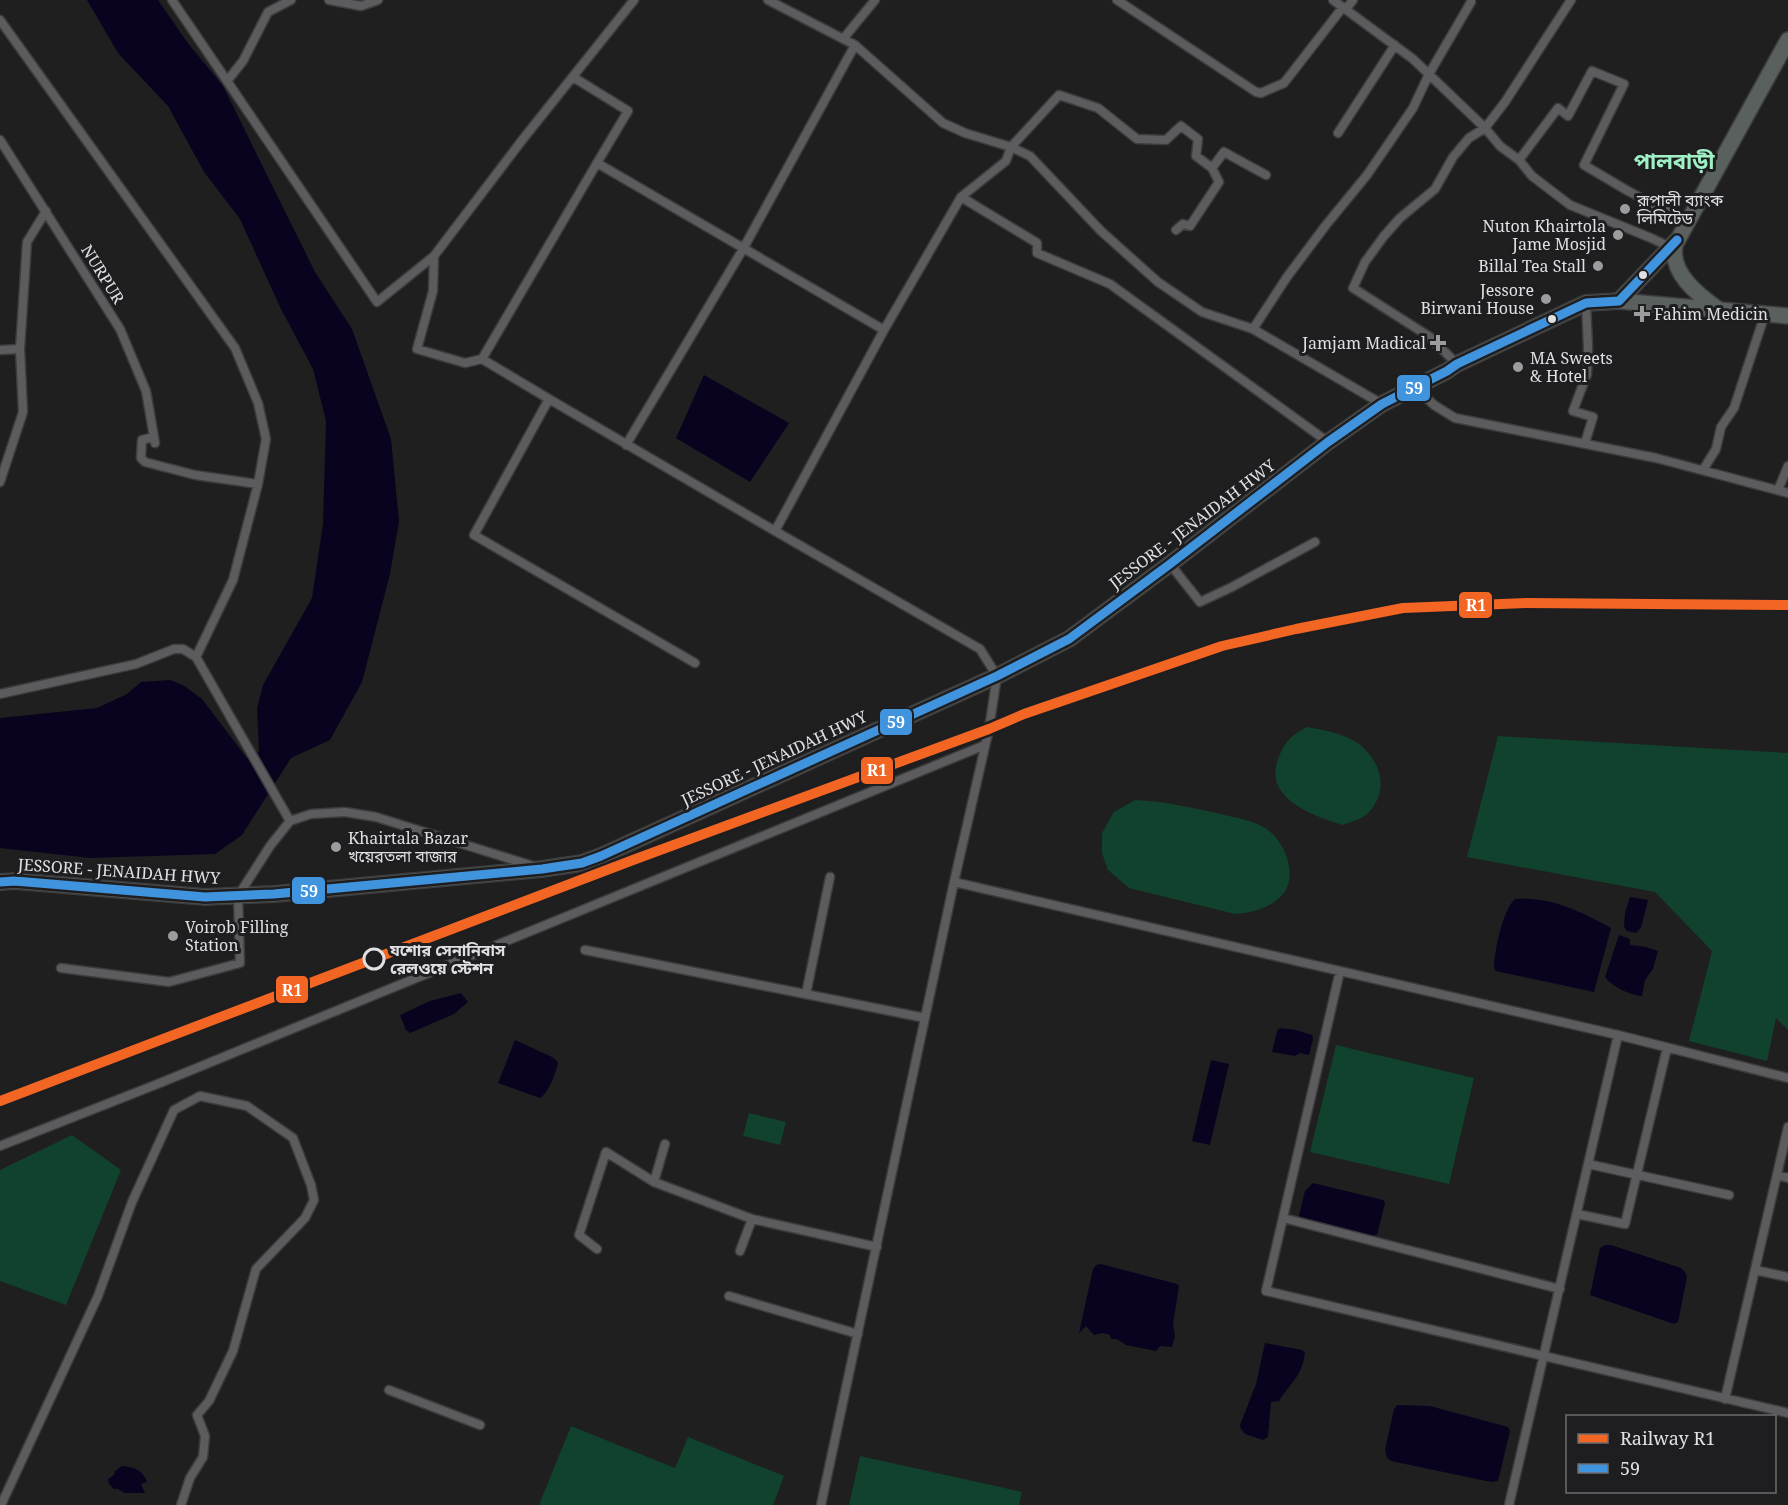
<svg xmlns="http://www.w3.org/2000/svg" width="1788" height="1505" font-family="'Noto Serif','Noto Sans Bengali',serif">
<rect width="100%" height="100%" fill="#1f1f20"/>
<path fill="#10422d" d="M1307,727C1323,730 1341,733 1356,742C1380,758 1391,790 1368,813C1363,819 1350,822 1343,825C1313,816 1261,798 1279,757C1285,741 1292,735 1307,727Z
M1498,736L1788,753V1030L1776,1018L1767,1061L1689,1041L1712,951L1655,892L1467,857Z
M1135,800C1164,801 1193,808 1221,814C1236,818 1252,820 1265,828C1284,839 1298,874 1284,893C1272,908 1252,913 1235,914L1129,888L1108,870L1102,853V833L1114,812Z
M1336,1045L1474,1078L1449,1184L1310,1152Z
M749,1113L786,1122L780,1145L743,1136Z
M72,1135L121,1170L66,1305L0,1281V1170Z
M571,1426L675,1468L688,1437L784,1476L773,1505H539Z
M860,1456L1022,1492L1019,1505H849Z"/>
<path fill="#09031f" d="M87,0H158L187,42L223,86L315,272L352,329L391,439L399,521L390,574L362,682L330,740L291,758L242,835L215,854L90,858L0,848V718L97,708L127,694L141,682L170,680L183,685L202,699L246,757L250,758L256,756L259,751L257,708L263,685L312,598L323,524L326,421L313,369L280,307L240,219L204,172L168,106L118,53Z
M704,375L789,423L750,482L676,438Z
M1630,897L1648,900L1641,928L1636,933L1627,931L1624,927L1625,913Z
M1515,899C1553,897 1579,911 1611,928L1594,992L1496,971L1494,968C1494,952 1503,909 1515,899Z
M1619,935L1630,939V945L1646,947L1658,951L1653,969L1645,980L1642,996C1632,996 1611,986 1605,977Z
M461,993L468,1002L454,1014L410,1033L406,1030L400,1015L430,1001Z
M1280,1028L1296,1030L1312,1035L1313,1039L1309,1055L1300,1053L1295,1056L1272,1052L1277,1031Z
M515,1040L552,1057L558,1062C556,1073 549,1092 540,1098L498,1083Z
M1211,1060L1229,1064L1210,1145L1192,1141Z
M1313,1183L1383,1200L1385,1203L1377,1235L1369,1236L1301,1219L1299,1216L1305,1191Z
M1605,1245H1611L1681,1268L1685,1272L1687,1277L1678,1322L1674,1324L1590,1295L1600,1248Z
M1101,1264L1177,1284L1179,1286L1173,1324L1175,1336L1172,1347L1160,1346L1156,1351L1126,1345L1117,1339H1111L1110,1335L1102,1333L1094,1335L1086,1326L1079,1333L1093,1269L1096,1265Z
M1265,1343L1302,1350L1305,1353C1302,1377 1290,1383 1279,1401L1271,1402L1268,1437L1263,1440L1245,1434L1241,1429L1240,1425L1256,1384Z
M1397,1405L1430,1406L1508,1427L1510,1431L1498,1481L1491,1482L1391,1461L1387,1458L1385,1450L1394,1409Z
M122,1466C134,1467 143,1470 147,1482L141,1484L145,1493H125L118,1489H114L109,1484L108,1479L114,1475L115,1471Z"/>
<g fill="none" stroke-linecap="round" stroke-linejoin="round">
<g stroke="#3c3c3d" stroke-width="11">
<path id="street" d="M172,0L377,302L434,256
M329,0L361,6L378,0
M768,0L855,45L943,123L965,133L1011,147L1030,156L1101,231L1158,282L1202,312L1253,329L1382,404
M1117,0L1256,92L1261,93L1284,83L1343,7
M1333,0L1413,59L1485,128L1500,146L1519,160L1532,176L1570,205L1651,238L1670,247
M1346,9L1353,0
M0,20L235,348L258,403L266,439L258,484L233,580L196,657
M843,39L875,0
M573,77L628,111L597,163
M227,81L243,61L268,12L291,0
M1338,133L1395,45
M0,140L120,329L146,391L155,443
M1519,160L1558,108L1568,116L1592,71L1624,84L1584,165L1628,191L1687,222
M961,197L1006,161L1011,147L1059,95L1098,108L1137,139L1166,140L1181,126L1198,139L1196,156L1212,168L1224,152L1266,175
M1176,230L1183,224L1190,226L1219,182L1212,168
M1253,329L1287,277L1326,225L1367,175L1413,108L1429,74L1471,2
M884,330L961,197L1037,243V253L1110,284L1328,442
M0,350L20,349
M482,359L465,363L417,349L433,291L434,256L523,139L634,0
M1457,364L1430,337L1353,288L1365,262L1384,236L1400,218L1435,189L1453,157L1469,138L1485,128L1505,102L1571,0
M1415,387L1434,405L1455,418L1656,458L1788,493
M549,399L482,359L597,163L884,330L775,531L549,399L474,535L695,663
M154,437L142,440L141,458L145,462L195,475L258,484
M1585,443L1593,417L1573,411L1587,374L1588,347L1586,303
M626,445L743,249L855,45
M1703,470L1716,449L1721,427L1734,408L1765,314
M0,482L23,412L20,349L27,242L46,211
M1778,490L1788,466
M775,531L980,649L997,676L989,729L954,882L821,1505
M1170,564L1200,602L1232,587L1315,542
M0,694L136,664L174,649H183L196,657L290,821
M954,882L1618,1035L1509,1505
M585,950L925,1018
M61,968L169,982L240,963L238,896L270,846L290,821L311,814L345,812L376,817L533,866
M1340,971L1266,1291L1788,1413
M806,994L830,877
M1618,1035L1788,1078
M0,1146L160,1083L985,745
M1588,1164L1729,1195
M1777,1175L1788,1178
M654,1182L665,1144
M1577,1214L1625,1224L1667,1048
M1283,1218L1560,1289
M752,1219L877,1247
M597,1249L579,1235L606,1152L654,1182L752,1219L740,1251
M1755,1270L1788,1277
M729,1296L858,1334
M389,1390L480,1425
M1725,1399L1788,1127
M1,1505L98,1296L132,1202L174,1110L200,1096L247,1106L293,1138L311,1185L314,1200L305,1218L256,1269L233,1351L209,1401L197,1415L205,1436L203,1457L190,1478L181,1505"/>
</g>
<g stroke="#3c3c3d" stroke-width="18">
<path id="highway" d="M1619,301L1788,316
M1718,309C1697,294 1670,273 1675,245L1788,40
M0,882L15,881L205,897L274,894L542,869L582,863L601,856L997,676L1069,639L1170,564L1328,442L1382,404L1447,371L1457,364L1586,303L1619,301L1677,240"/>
</g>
<use href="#street" stroke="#5c5c5e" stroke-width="8"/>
<use href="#highway" stroke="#59605d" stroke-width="15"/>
<g stroke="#1e1e21" stroke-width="14">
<path id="bus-1" d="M0,882L15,881L205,897L274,894L542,869L582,863L601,856L997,676L1069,639L1170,564L1328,442L1382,404L1447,371L1457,364L1586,303L1619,301L1677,240"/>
</g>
<use href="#bus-1" stroke="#4094de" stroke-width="9"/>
<g stroke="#1e1e21" stroke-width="15">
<path id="rail-1" d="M0,1101L633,860L989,729L1024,714L1222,646L1296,629L1403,608L1526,603L1788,605"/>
</g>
<use href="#rail-1" stroke="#f26522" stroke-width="10"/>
</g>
<g fill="#9c9c9f" stroke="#1e1e21" stroke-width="2">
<circle cx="1625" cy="209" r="6"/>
<circle cx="1618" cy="235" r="6"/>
<circle cx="1598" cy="266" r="6"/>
<circle cx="1546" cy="299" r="6"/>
<path d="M1639 305h6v6h6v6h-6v6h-6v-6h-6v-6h6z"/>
<path d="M1435 334h6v6h6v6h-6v6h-6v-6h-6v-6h6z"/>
<circle cx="1518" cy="367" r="6"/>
<circle cx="336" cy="847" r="6"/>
<circle cx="173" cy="936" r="6"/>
</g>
<g fill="#e0e0e3" stroke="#1e1e21" stroke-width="2">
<circle cx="1643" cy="275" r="5"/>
<circle cx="1552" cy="319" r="5"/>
</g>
<circle fill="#1e1e21" stroke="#e0e0e3" stroke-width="3" cx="374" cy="959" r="10"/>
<g text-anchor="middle" stroke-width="6" stroke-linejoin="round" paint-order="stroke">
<g font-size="16" fill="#e0e0e3" stroke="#1e1e21" text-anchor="start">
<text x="1637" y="206">রূপালী ব্যাংক<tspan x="1637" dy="18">লিমিটেড</tspan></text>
<text x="1606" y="232" text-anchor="end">Nuton Khairtola<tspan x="1606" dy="18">Jame Mosjid</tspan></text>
<text x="1586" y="272" text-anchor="end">Billal Tea Stall</text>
<text x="1534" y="296" text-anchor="end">Jessore<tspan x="1534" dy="18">Birwani House</tspan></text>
<text x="1654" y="320">Fahim Medicin</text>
<text x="1426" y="349" text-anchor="end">Jamjam Madical</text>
<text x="1530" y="364">MA Sweets<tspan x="1530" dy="18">&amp; Hotel</tspan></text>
<text x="348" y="844">Khairtala Bazar<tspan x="348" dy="18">খয়েরতলা বাজার</tspan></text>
<text x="185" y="933">Voirob Filling<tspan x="185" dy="18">Station</tspan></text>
</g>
<g font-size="16" fill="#e0e0e3" stroke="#1e1e21">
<text transform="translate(103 274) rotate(58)" y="6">NURPUR</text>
<text transform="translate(1192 524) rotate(-37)" y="6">JESSORE - JENAIDAH HWY</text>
<text transform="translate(774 758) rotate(-25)" y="6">JESSORE - JENAIDAH HWY</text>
<text transform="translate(119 871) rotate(4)" y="6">JESSORE - JENAIDAH HWY</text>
</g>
<g font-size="16" font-weight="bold" fill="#e0e0e3" stroke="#1e1e21" text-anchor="start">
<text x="390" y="956">যশোর সেনানিবাস<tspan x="390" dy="18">রেলওয়ে স্টেশন</tspan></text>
</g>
<g font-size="22" font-weight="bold" fill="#9ff0c5" stroke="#1e1e21">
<text x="1674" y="169">পালবাড়ী</text>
</g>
</g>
<g stroke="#1e1e21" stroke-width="2">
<rect x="1396" y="374" width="35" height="28" rx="6" fill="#4094de"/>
<rect x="1458" y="591" width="35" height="28" rx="6" fill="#f26522"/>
<rect x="879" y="708" width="34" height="28" rx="6" fill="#4094de"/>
<rect x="860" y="756" width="34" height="29" rx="6" fill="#f26522"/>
<rect x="291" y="876" width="35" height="29" rx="6" fill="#4094de"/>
<rect x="275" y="975" width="34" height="29" rx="6" fill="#f26522"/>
</g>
<g font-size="16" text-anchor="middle" font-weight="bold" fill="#fff">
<text x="1414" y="394">59</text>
<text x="1476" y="611">R1</text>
<text x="896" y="728">59</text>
<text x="877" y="776">R1</text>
<text x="309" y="897">59</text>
<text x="292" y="996">R1</text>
</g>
<rect x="1566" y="1415" width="210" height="78" fill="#1e1e21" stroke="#6c6c6f" stroke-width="1.5"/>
<rect x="1578" y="1434" width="30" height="9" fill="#f26522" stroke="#6c6c6f" stroke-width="1.5"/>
<text x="1620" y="1445" font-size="18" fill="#e0e0e3">Railway R1</text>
<rect x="1578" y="1464" width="30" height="9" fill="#4094de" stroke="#6c6c6f" stroke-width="1.5"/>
<text x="1620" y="1475" font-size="18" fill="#e0e0e3">59</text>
</svg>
